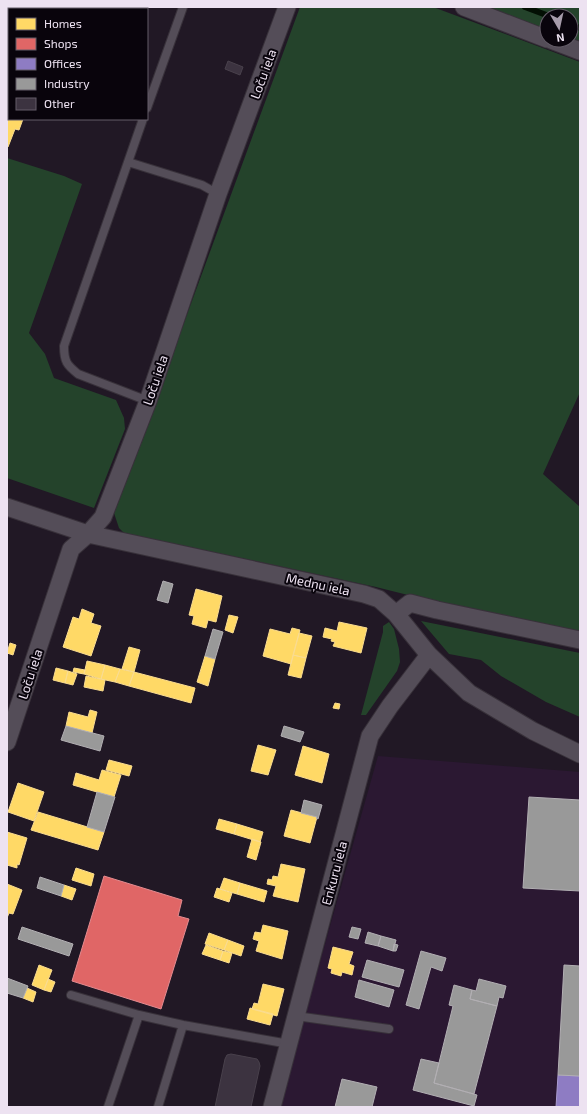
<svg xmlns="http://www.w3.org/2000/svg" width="587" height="1114" font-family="'Exo 2',sans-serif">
<rect width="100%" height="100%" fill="#211825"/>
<path fill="#2b1832" d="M378,756L580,772V1107H279Z"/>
<path fill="#24432b" d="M300,7H433L580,62V392L543,474L580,507V633L412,596L376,587L124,533L119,528L114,513Z
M473,7H580V52L571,40V16H547V38Z
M7,158L64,176L82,184L29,333L45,354L54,378L116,400L124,418L125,429L94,508L7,478Z
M421,621L580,653V717L546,702L501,676L481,660L449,654Z
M389,622L394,629L399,649L400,662L397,671L366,715H361L383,632V626Z"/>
<path fill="#ffd966" stroke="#fadc90" d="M107,7H121L120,9H110Z
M9,83V119H23L19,130L15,129L8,147H7V85Z
M196,589L222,596L216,622L208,620L206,628L192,624L194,616L189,615Z
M82,609L94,614L91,623L101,626L91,656L63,647L73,617L79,619Z
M229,615L238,617L233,633L225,630Z
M339,622L367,628L361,653L333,646L335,642L331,641L332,639L323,637L325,628L337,631Z
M292,628L300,630L291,664L263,656L270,629L290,634Z
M299,633L312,636L306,658L293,655Z
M10,643L16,645L13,655L7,653Z
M129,647L140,650L134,672L122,669Z
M293,655L306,658L301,678L288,675Z
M205,656L215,659L208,686L197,682Z
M87,661L105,665L101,679L84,674Z
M105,665L120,669L115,682L101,679Z
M56,668L68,671L65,683L53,680Z
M74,668L85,670L84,674L73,672Z
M120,669L134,672L129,686L115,682Z
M68,671L77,674L73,685L65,683Z
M134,672L195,688L191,703L129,686Z
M86,676L105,680L103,691L84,687Z
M335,703L340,704L339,709L333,708Z
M90,710L97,712L92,733L66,726L69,712L88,717Z
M258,745L276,750L268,775L251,771Z
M303,746L329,754L322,783L295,775Z
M109,760L132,766L129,776L106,770Z
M102,770L121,775L114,797L73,785L76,773L99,780Z
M18,783L44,792L34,821L8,812Z
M291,810L317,817L310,843L284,836Z
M38,812L104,832L98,850L31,830Z
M219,819L237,824L234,834L216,829Z
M237,824L263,832L260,842L234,834Z
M7,832L27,838L19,865L17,864V868L7,865Z
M252,839L261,842L256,860L247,857Z
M281,864L305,869L298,902L273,896L276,886L267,884L268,879L272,880L273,876L278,877Z
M76,868L94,874L91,886L72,880Z
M224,878L240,883L237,894L220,889Z
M240,883L267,891L264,902L237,894Z
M7,884L22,890L13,914L9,913L7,918Z
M64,885L76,889L72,900L61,896Z
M217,888L232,893L229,902L214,897Z
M263,925L288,931L282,959L256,951L259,941L253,939L255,932L261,933Z
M209,933L228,940L224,950L205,944Z
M228,940L244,946L241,956L224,950Z
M206,945L223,951L220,960L202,954Z
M333,947L353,952L349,964L354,966L352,975L342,972L341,976L331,973L332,969L328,968Z
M223,951L232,953L229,963L220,960Z
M39,965L52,970L44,990L32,985Z
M48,979L55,982L51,992L44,990Z
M263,984L284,989L277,1016L252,1009L254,1003L258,1004Z
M27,988L36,992L33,1002L23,998Z
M250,1008L273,1014L270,1025L247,1019Z"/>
<path fill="#e06666" stroke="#e48b90" d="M104,876L182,900L178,916L189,919L161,1009L72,981Z"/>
<path fill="#8e7cc3" stroke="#aa9bd1" d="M558,1075L580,1076V1107H556Z"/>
<path fill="#999" stroke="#b2afb3" d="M163,581L173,584L168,603L157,600Z
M213,629L223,632L215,659L205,656Z
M66,726L104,736L100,751L61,740Z
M284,726L304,732L300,742L281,736Z
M97,792L115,797L104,832L87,827Z
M529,797L580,800V891L523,888Z
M304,800L322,805L318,819L316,818L317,817L301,813Z
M40,877L64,885L61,896L37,888Z
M22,927L73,944L69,956L18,939Z
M352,927L361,929L358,939L349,937Z
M368,932L381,936L378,946L365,943Z
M381,936L396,940L393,951L378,946Z
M394,944L398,945L396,951H393Z
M421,951L446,958L442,971L431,967L419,1009L406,1005Z
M367,960L404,970L399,987L362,977Z
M564,965L580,966V1076L558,1075Z
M7,978L28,986L23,998L7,993Z
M479,979L506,986L503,998L499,997L497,1006L470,999L472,990L476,991Z
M359,980L394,990L389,1007L355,997Z
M454,985L472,990L470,999L497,1006L474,1094L434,1083L453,1006L449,1005Z
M421,1059L439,1063L434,1083L477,1095L474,1106L413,1090Z
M342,1079L377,1087L372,1107H335Z"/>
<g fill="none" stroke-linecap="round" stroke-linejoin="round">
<path stroke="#030f04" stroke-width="6" d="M525,7L549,16
M571,25L580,28"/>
</g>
<path fill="#3c3340" stroke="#49414c" d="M228,61L243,67L240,75L225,69Z
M231,1054L257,1059L259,1062L260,1066L251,1107H215L225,1059L227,1055Z"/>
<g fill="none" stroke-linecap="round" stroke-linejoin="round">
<g stroke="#38313a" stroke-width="10">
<path id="lane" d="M147,108L183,7
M143,119L64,346C64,362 67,365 78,374L148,401
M128,162L202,185L218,194
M71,995L139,1015L183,1025L289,1044
M296,1016L389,1029
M108,1107L139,1015
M158,1107L183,1025"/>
</g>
<g stroke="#38313a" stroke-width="19">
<path id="street" d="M464,7L547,39
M551,40L580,51
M7,507L88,534L364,594L379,599L396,614L429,655L469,693L533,731L580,754
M396,614L410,603L437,610L580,640
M7,742L71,549L88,534L103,517L148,401L218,194L287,7
M272,1107L370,736L390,706L429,655"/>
</g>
<use href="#lane" stroke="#544d58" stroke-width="8"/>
<use href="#street" stroke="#544d58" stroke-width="17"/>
</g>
<g text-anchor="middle" stroke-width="4" stroke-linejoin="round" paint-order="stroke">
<g font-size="13" fill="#ede2f1" stroke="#09040c">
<text transform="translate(263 74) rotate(-70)" y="5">Loču iela</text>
<text transform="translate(155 380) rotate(-71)" y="5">Loču iela</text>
<text transform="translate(318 584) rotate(12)" y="5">Medņu iela</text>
<text transform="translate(30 674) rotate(-72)" y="5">Loču iela</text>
<text transform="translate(334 873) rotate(-75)" y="5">Enkuru iela</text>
</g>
</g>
<rect width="587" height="1114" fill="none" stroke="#ede2f1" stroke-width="16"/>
<rect x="8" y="8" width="140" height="112" fill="#09040c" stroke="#645d68"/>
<rect x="16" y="18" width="20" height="12" fill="#ffd966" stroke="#645d68"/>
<text x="44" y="28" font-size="12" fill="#ede2f1">Homes</text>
<rect x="16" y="38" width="20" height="12" fill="#e06666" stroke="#645d68"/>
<text x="44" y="48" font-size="12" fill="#ede2f1">Shops</text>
<rect x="16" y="58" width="20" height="12" fill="#8e7cc3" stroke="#645d68"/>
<text x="44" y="68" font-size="12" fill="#ede2f1">Offices</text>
<rect x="16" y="78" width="20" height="12" fill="#999999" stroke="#645d68"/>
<text x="44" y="88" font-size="12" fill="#ede2f1">Industry</text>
<rect x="16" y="98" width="20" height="12" fill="#3c3340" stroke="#645d68"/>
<text x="44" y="108" font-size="12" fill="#ede2f1">Other</text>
<g transform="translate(559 28) rotate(171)"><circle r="19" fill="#09040c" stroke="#645d68"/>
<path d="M0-3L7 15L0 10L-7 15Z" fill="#a69baa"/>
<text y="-6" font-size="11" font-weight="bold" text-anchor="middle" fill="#ede2f1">N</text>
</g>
</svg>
